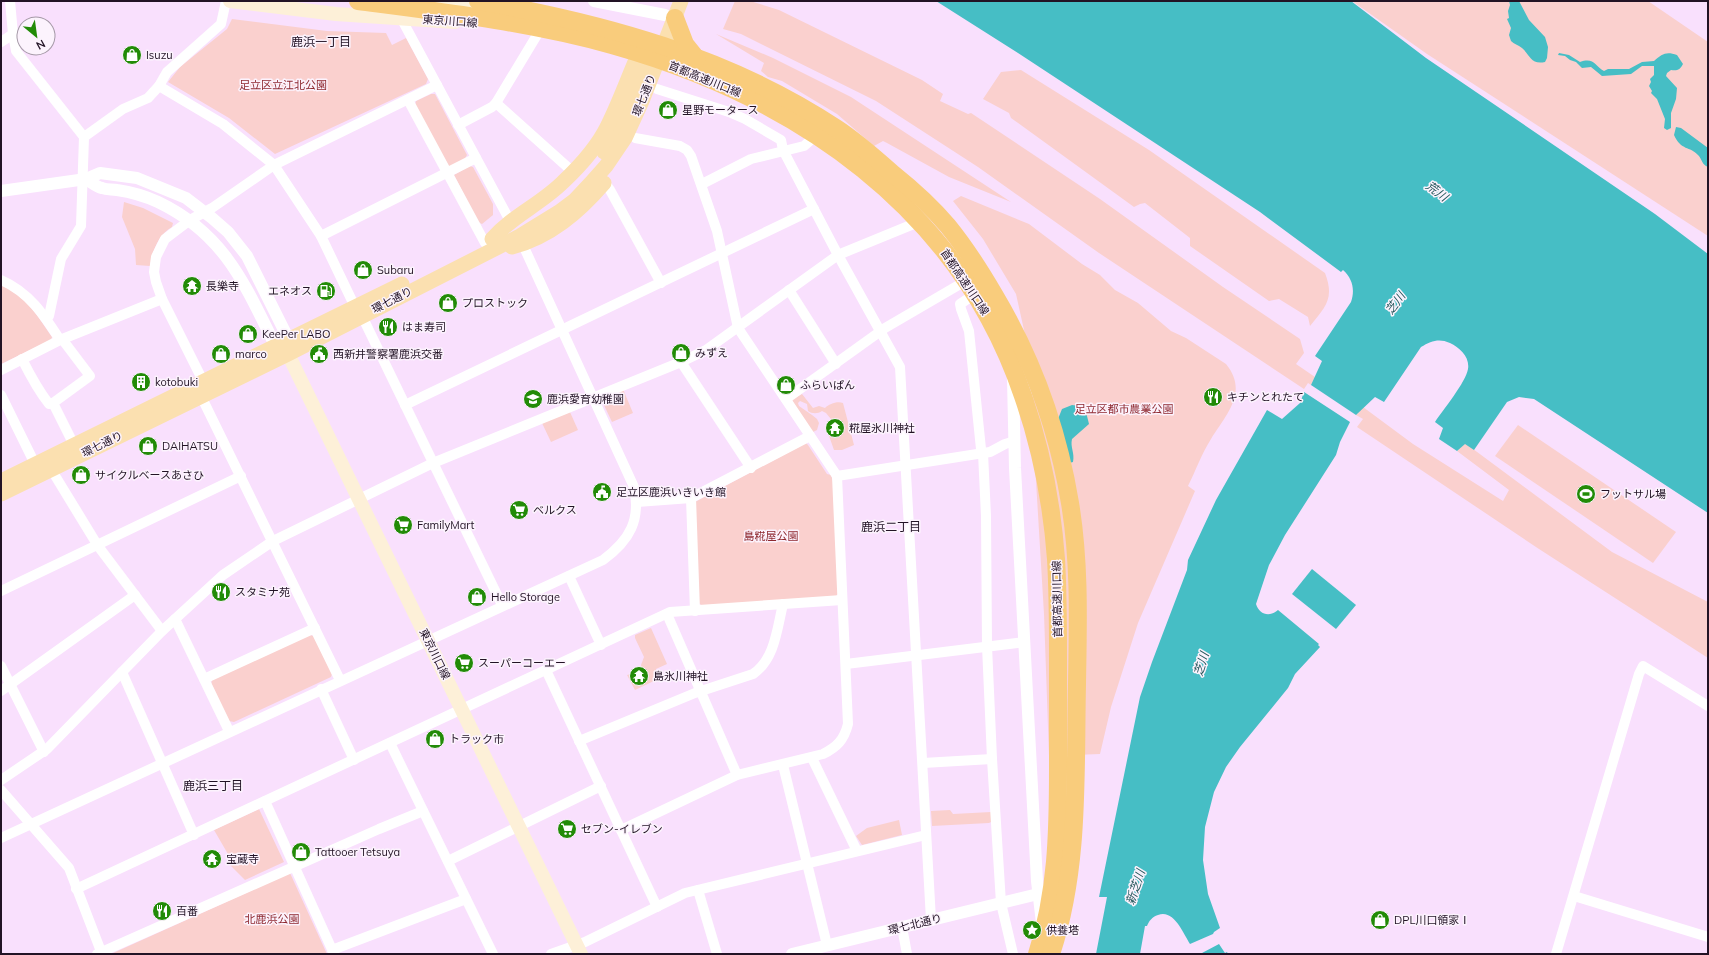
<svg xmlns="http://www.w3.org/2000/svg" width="1709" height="955" font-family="Mulish,'Noto Sans JP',sans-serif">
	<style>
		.green { fill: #fad0ce }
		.water { fill: #46bec5 }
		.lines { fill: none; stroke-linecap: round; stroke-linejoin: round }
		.minor { stroke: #fff; stroke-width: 10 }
		.tertiary { stroke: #fff; stroke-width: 12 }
		.secondary { stroke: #fdf0d8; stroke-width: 14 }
		.primary { stroke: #fbe0b0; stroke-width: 15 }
		.motorway { stroke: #f9cc7c; stroke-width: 18 }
		.labels { text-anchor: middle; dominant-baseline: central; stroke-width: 3; stroke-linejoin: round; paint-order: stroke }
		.street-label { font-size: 11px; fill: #221325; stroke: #fcf3fd }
		.poi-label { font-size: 11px; fill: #221325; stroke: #fcf3fd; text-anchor: start }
		.park-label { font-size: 11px; fill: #8e2930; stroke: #fcf3fd }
		.neighbourhood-label { font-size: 12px; fill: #221325; stroke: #fcf3fd }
		.water-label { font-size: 12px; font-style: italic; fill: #27595d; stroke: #fcf3fd }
	</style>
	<rect width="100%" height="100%" fill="#f9e0fd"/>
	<g class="green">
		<path d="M735 1H750L779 10 922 80 943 94 940 101 968 114 971 113 1100 199 1223 287 1300 339 1304 353 1296 364 1315 377 1311 385 1308 383 1304 389 1099 253 978 167 876 101 741 34 723 29Z"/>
		<path d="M1352 1H1648L1708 42V236L1427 54Z"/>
		<path d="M232 19 327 31 386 33 392 45 406 38 428 79 426 84 275 154 229 118 168 82 180 67 227 29Z"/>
		<path d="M716 34 773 58 851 97 1011 202 949 177 887 143 883 141 874 146 837 114 782 81 768 77 761 71 764 63Z"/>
		<path d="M1021 70 1149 150 1325 273C1335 299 1325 307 1310 326L1308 317 1279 299 1269 301 1190 246V238L1145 203 1140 204 1134 207 1011 118 1009 113 983 99 1001 72Z"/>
		<path d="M431 94H435L467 155 464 160 450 167 448 165 415 105 416 101Z"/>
		<path d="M470 166 473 167 493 204V215L482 224 478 222 454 175Z"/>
		<path d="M961 196 1029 224 1082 264 1100 275 1115 290 1138 303 1171 331 1186 338 1226 364C1249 392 1226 415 1211 439 1202 453 1196 470 1188 486L1195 491 1138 623 1111 707 1100 754 1049 756 1044 614 1034 448 1032 384 1026 339 1016 294 983 239 953 201Z"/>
		<path d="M124 202 143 208 173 223 172 227C158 235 153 250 150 266L136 265 135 249 122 217Z"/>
		<path d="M1 285C28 298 36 314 52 337L51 340 1 364Z"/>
		<path d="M623 389 633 413 612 422 602 401 603 398Z"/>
		<path d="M802 394 813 408 819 406 825 408C829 404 837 401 843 403L854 445 842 450H834L828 433 835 424 826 413 822 411C818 414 812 414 808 411L807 404 800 401 798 403 799 406 812 415 817 419 819 423 817 430 813 432 792 401 793 399Z"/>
		<path d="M1363 407 1413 444 1503 501 1509 490 1457 451 1465 443 1612 552 1708 602V658L1539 549 1357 427 1363 419 1356 415Z"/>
		<path d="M570 412 578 430 551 442 542 423Z"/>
		<path d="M1518 425 1676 532 1653 563 1495 456Z"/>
		<path d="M806 443 808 445 827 474 831 475 833 481 839 593 835 597 703 606 698 603 695 502Z"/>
		<path d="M651 628 667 664 656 669V680L635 690 627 675 631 674 632 676 642 672 641 665 644 657 635 638V635Z"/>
		<path d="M310 635 314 636 332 674 331 677 234 722 229 721 211 685 212 680Z"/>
		<path d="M259 809 284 862 245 880 229 864 232 861 214 830Z"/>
		<path d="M950 810 953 814 991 812V822L989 823 932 826 931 811Z"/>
		<path d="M899 820 902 835 862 845 856 836 867 828Z"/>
		<path d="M290 873 327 954H111Z"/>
	</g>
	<g class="water">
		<path d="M936 1H1351L1426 58 1655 214 1708 254V513L1534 399 1519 397 1507 402 1474 450 1465 444 1457 451 1439 439 1443 428 1435 422C1443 410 1466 382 1468 369 1470 357 1460 348 1450 343 1439 338 1431 341 1421 347L1384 402 1375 397 1356 415 1311 385 1322 361 1315 356 1351 302C1355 290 1353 279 1343 270L1341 272 1260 212 1018 53Z"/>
		<path d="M1509 1H1519L1529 20 1545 37 1548 47 1547 58 1545 62C1531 65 1530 55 1522 48 1518 45 1514 44 1511 41L1509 35 1511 28 1507 19 1509 18 1508 11 1510 5Z"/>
		<path d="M1559 53 1569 55 1580 62C1594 57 1595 66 1604 71L1608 69H1629L1642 62 1654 61C1662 54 1666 51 1677 55L1683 64C1680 70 1677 71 1671 70L1667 73 1666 76 1677 88 1676 99 1671 113V128L1667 130 1664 128 1665 119 1657 99 1651 93 1652 91 1649 86 1651 82 1650 79 1654 75V66H1642L1631 74 1602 76 1591 67 1582 68 1576 62 1570 60 1565 56 1558 55Z"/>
		<path d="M1676 127 1681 128 1708 148V167C1702 165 1702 159 1698 155 1690 146 1681 151 1674 135Z"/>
		<path d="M1304 392 1350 422 1340 442 1336 455 1285 535 1269 565 1256 604C1259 614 1269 618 1278 610L1319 644 1318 645 1320 647 1295 674 1288 688 1240 747 1226 767 1214 792 1205 827 1203 860 1208 894 1220 928 1214 932 1213 934 1190 944C1183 933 1174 909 1158 915 1152 917 1149 921 1147 926H1145L1140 954H1096L1107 897H1099L1140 697 1152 662 1187 570 1188 560 1216 500 1267 410 1282 419 1300 403Z"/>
		<path d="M1072 405 1080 406 1087 416 1089 424 1072 439C1070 447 1075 453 1073 462L1069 463 1058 419 1062 409Z"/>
		<path d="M1312 569 1356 605 1336 629 1292 594Z"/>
		<path d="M1219 944 1225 953 1227 952 1228 954 1202 953Z"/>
	</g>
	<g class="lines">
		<g class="minor">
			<path d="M10 1 13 34 16 51 84 137"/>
			<path d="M401 18 510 221"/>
			<path d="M1 42 13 34"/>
			<path d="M159 86 223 124 274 165 321 236 355 307"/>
			<path d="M657 89 729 112 745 119 781 140 783 150 838 255 900 367 931 920"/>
			<path d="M408 100 485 243"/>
			<path d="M496 103 573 172"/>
			<path d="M458 125 492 107 496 103 537 35"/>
			<path d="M605 183 610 190 661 283"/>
			<path d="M702 184 751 159 804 146 813 138"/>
			<path d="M321 236 476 158"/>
			<path d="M1 280C29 292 44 315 60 340"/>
			<path d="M789 290 836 364"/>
			<path d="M972 296 960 304 961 309 969 331 981 449 983 453 986 516 987 646 992 759 1001 903 1013 954"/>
			<path d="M362 316 502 605"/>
			<path d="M46 318 49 316 61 259 81 226 84 137 123 109 148 98 159 86 167 72 221 24 226 1"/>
			<path d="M62 339 90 376 53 403 74 445"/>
			<path d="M22 359C30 375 38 390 49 404L53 403"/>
			<path d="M681 362 751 468"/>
			<path d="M1 370 60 340 162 299"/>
			<path d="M203 381 162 299 156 282 154 272 156 257 165 239 190 220 212 208 274 165 437 85"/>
			<path d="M1 395 35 464"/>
			<path d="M201 396 340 680"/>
			<path d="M786 399 885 328 969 279"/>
			<path d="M405 405 814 209"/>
			<path d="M51 469 98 546 162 631"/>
			<path d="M837 476 990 452 1005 444 1015 441"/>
			<path d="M637 502 691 498"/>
			<path d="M569 576 601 645"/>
			<path d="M1 591 241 476"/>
			<path d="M695 611 691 498 810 436"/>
			<path d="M667 614 737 775"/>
			<path d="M175 619 229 731"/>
			<path d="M846 664 1025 642"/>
			<path d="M1 666 44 752"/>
			<path d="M546 670 657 907"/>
			<path d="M122 672 194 835"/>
			<path d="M204 679 315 628"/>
			<path d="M321 689 354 760"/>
			<path d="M1 691 135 595"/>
			<path d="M579 741 695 693 753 674C775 659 777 629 783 604"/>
			<path d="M390 743 493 954"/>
			<path d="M812 758 857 851"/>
			<path d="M923 763 992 759"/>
			<path d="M783 765 827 945"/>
			<path d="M1 780 47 749 162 631 223 575 273 541 433 463 681 362 706 350 838 255 916 223 922 219"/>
			<path d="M1 790 69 868 102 954"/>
			<path d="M265 801 334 954"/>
			<path d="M621 830 737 775 823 754C837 747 844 740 848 724L837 476 738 328 717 231 691 156 687 150 680 146 635 138"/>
			<path d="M1 838 603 560C630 540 641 520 634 487L523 245"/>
			<path d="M448 861 601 786"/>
			<path d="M76 889 670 612 842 600"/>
			<path d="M698 890 717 954"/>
			<path d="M1574 896 1708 937"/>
			<path d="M902 927 907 954"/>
			<path d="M332 950 466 899"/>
			<path d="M97 954 379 829 423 811"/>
			<path d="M551 954 585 942 685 893 926 835"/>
			<path d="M1556 954 1639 674 1643 666 1708 706"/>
		</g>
		<g class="tertiary">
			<path d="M594 1 665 15"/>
			<path d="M86 179C91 182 97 187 102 188 107 190 112 189 117 190 131 192 145 196 158 202 225 234 245 285 276 347"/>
			<path d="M1 191 86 179 100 173 137 178 186 198 212 218 228 232 247 256 289 340"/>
			<path d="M1013 379 1015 468 1037 881 1042 923"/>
			<path d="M792 954 1038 894"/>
		</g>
		<g class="secondary">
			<path d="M230 1 336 14 455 22"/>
			<path d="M430 1 479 9"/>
			<path d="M289 343 288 354 581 954"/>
		</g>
		<g class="primary">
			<path d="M604 152 624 117 645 66"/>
			<path d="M492 239C512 216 541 204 563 182 580 166 598 146 608 125 621 99 630 72 642 46"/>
			<path d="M512 247C550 237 579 212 604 183"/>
			<path d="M1 481 402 284"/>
			<path d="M1 494 288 354 520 236 559 212 575 200 590 184 606 166 625 138 642 101 681 1"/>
		</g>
		<g class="motorway">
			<path d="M358 1C443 12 529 22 612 45 797 97 959 207 1023 396 1041 448 1052 505 1056 559 1058 592 1058 624 1058 657 1058 694 1058 731 1058 768 1058 831 1057 893 1037 954"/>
			<path d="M478 1C603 23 729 57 836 128 856 141 874 157 892 173 912 189 931 206 948 226 966 248 981 272 995 296 1033 360 1058 430 1070 503 1080 563 1078 623 1077 684 1075 773 1080 868 1051 954"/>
			<path d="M675 18 685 44 697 59"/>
		</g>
	</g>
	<defs>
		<g id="shop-disc" transform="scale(1)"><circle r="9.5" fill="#228b07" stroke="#fcf3fd"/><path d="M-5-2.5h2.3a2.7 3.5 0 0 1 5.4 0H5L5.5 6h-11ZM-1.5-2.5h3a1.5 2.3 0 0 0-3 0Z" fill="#fff"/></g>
		<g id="temple-disc" transform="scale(1)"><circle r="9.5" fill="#228b07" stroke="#fcf3fd"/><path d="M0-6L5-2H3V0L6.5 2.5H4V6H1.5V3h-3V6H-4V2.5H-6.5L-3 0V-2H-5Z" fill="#fff"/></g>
		<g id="fuel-disc" transform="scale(1)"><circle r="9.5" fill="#228b07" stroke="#fcf3fd"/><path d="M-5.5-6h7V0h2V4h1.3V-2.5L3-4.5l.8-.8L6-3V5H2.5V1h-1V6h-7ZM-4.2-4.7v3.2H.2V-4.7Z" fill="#fff"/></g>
		<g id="restaurant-disc" transform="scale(1)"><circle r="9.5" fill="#228b07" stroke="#fcf3fd"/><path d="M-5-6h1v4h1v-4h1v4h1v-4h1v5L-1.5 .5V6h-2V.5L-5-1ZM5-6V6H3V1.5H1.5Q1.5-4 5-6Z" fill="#fff"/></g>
		<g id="civic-disc" transform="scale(1)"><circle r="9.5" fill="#228b07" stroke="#fcf3fd"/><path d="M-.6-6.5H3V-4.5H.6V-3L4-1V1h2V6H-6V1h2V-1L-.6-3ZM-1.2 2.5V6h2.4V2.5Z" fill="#fff"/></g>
		<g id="building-disc" transform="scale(1)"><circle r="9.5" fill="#228b07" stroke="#fcf3fd"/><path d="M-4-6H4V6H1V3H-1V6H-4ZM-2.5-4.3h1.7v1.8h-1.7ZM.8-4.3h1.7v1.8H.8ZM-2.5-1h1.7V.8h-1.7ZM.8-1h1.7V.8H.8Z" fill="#fff"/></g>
		<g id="school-disc" transform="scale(1)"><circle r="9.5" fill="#228b07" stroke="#fcf3fd"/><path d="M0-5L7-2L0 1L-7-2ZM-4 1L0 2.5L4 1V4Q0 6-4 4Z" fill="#fff"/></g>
		<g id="stadium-disc" transform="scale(1)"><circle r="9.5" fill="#228b07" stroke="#fcf3fd"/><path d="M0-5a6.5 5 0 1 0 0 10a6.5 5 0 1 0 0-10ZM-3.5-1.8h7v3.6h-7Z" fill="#fff"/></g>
		<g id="supermarket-disc" transform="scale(1)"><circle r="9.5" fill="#228b07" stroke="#fcf3fd"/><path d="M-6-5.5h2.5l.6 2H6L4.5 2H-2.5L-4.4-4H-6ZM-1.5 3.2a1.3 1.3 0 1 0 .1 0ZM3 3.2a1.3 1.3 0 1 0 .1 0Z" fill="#fff"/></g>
		<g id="sight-disc" transform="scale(1)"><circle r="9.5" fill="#228b07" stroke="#fcf3fd"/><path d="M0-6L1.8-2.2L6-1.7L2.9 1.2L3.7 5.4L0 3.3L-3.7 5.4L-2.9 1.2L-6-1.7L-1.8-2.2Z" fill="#fff"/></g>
	</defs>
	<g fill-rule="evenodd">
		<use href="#shop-disc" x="132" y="55"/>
		<use href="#shop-disc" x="668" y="110"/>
		<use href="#shop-disc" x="363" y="270"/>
		<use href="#temple-disc" x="192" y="286"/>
		<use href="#fuel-disc" x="326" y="291"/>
		<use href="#shop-disc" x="448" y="303"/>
		<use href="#restaurant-disc" x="388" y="327"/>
		<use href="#shop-disc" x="248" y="334"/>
		<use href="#shop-disc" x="681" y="353"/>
		<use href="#shop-disc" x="221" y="354"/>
		<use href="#civic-disc" x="319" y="354"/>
		<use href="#building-disc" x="141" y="382"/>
		<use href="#shop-disc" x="786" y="385"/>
		<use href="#restaurant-disc" x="1213" y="397"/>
		<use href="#school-disc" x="533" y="399"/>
		<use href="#temple-disc" x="835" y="428"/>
		<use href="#shop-disc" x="148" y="446"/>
		<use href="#shop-disc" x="81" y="475"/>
		<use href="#civic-disc" x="602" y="492"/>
		<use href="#stadium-disc" x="1586" y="494"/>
		<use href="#supermarket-disc" x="519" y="510"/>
		<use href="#supermarket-disc" x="403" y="525"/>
		<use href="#restaurant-disc" x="221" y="592"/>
		<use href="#shop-disc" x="477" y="597"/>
		<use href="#supermarket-disc" x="464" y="663"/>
		<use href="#temple-disc" x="639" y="676"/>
		<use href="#shop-disc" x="435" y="739"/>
		<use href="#supermarket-disc" x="567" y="829"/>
		<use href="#shop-disc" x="301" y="852"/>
		<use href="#temple-disc" x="212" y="859"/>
		<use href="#restaurant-disc" x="162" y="911"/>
		<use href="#shop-disc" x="1380" y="920"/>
		<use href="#sight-disc" x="1032" y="930"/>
	</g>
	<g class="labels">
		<g class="street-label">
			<text transform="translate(450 21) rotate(4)">東京川口線</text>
			<text transform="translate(705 79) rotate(22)">首都高速川口線</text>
			<text transform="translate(644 95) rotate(-68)">環七通り</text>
			<text transform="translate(965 282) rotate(56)">首都高速川口線</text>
			<text transform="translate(392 300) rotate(-27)">環七通り</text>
			<text transform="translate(102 444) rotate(-26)">環七通り</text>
			<text transform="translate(1057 599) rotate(-91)">首都高速川口線</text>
			<text transform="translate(435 654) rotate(64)">東京川口線</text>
			<text transform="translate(915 924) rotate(-14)">環七北通り</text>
		</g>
		<g class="poi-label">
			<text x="146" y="55">Isuzu</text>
			<text x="682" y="110">星野モータース</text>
			<text x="377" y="270">Subaru</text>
			<text x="206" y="286">長樂寺</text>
			<text x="312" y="291" text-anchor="end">エネオス</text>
			<text x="462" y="303">プロストック</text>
			<text x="402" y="327">はま寿司</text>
			<text x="262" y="334">KeePer LABO</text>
			<text x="695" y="353">みずえ</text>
			<text x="235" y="354">marco</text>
			<text x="333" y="354">西新井警察署鹿浜交番</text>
			<text x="155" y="382">kotobuki</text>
			<text x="800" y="385">ふらいぱん</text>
			<text x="1227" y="397">キチンとれたて</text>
			<text x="547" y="399">鹿浜愛育幼稚園</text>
			<text x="849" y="428">糀屋氷川神社</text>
			<text x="162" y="446">DAIHATSU</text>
			<text x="95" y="475">サイクルベースあさひ</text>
			<text x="616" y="492">足立区鹿浜いきいき館</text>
			<text x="1600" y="494">フットサル場</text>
			<text x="533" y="510">ベルクス</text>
			<text x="417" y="525">FamilyMart</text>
			<text x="235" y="592">スタミナ苑</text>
			<text x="491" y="597">Hello Storage</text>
			<text x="478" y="663">スーパーコーエー</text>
			<text x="653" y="676">島氷川神社</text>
			<text x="449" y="739">トラック市</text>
			<text x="581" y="829">セブン-イレブン</text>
			<text x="315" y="852">Tattooer Tetsuya</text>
			<text x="226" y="859">宝蔵寺</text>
			<text x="176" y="911">百番</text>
			<text x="1394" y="920">DPL川口領家Ⅰ</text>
			<text x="1046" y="930">供養塔</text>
		</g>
		<g class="park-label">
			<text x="283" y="85">足立区立江北公園</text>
			<text x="1124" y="409">足立区都市農業公園</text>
			<text x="771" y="536">島糀屋公園</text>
			<text x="272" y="919">北鹿浜公園</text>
		</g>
		<g class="neighbourhood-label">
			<text x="321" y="41">鹿浜一丁目</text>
			<text x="891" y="526">鹿浜二丁目</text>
			<text x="213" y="785">鹿浜三丁目</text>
		</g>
		<g class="water-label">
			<text transform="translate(1437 191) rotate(36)">荒川</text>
			<text transform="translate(1395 303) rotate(-54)">芝川</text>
			<text transform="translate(1201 664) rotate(-73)">芝川</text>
			<text transform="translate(1135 887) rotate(-72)">新芝川</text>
		</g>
	</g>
	<rect width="1709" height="955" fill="none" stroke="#221325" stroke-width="4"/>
	<g transform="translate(36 36) rotate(151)"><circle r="19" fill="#fcf3fd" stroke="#a599a7"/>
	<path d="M0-3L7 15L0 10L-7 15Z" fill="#228b07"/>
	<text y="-6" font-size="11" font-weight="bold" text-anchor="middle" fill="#221325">N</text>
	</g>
</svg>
